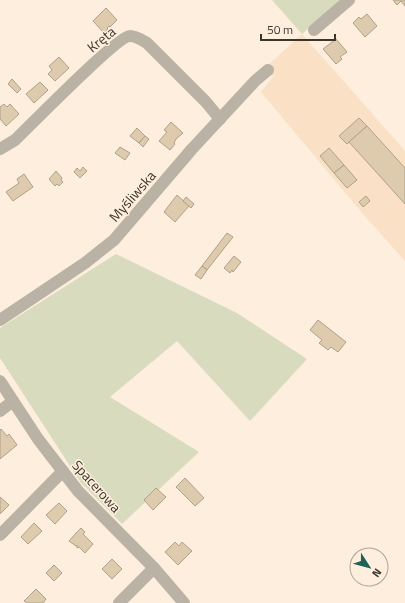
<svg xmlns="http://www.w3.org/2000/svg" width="405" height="603" font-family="'Titillium Web',sans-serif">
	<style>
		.built { fill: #fae1c6 }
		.green { fill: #d8dbbe }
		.building { fill: #decbad; stroke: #aea08a }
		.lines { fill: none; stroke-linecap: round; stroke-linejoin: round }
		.minor { stroke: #b9b2a5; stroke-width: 12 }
		.labels { text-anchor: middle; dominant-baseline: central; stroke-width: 3; stroke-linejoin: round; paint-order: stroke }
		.street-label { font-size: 14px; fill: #3c352c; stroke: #feeedd }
	</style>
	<rect width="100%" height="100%" fill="#feeedd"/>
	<path class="built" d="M302 34 405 151V261L363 214 261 92 273 77 265 68Z"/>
	<g class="green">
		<path d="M272 0H341L302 34Z"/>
		<path d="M116 254 237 313 307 359 250 421 177 341 110 397 199 452 122 524 81 483 0 358V328Z"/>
	</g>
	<g class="building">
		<path d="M393 0H405V6L401 1 397 5Z"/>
		<path d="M106 8 117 20 110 27 109 26 107 28 108 29 104 33 93 21Z"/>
		<path d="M367 14 377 26 365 37 353 23 359 17 361 19Z"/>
		<path d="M336 39 347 52 340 57 342 59 336 64 323 49Z"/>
		<path d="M59 57 69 68 55 81 48 74 52 70 49 66Z"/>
		<path d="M12 79 21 89 17 93 8 84Z"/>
		<path d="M40 82 48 90 34 103 26 94Z"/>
		<path d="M4 104 7 107 10 104 19 114 6 126 0 119V107Z"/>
		<path d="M359 118 367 126 347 144 339 136Z"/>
		<path d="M171 122 183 133 176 139 174 143 175 144 170 150 159 141 167 132 164 130Z"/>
		<path d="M367 126 405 168V204L349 142Z"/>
		<path d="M137 128 145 136 139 143 130 136Z"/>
		<path d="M145 136 149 139 143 147 139 143Z"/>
		<path d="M120 147 130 153 125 160 115 153Z"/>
		<path d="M329 148 344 165 334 173 320 156Z"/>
		<path d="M344 165 357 180 347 188 334 173Z"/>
		<path d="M83 167 87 171 80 178 74 172 77 168 80 171Z"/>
		<path d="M56 171 62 178 61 180 63 182 59 186 57 184 55 186 49 179Z"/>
		<path d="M24 174 33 187 13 201 6 192 19 183 17 179Z"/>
		<path d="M177 195 189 206 175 222 164 212Z"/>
		<path d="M366 196 370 201 363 207 359 202Z"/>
		<path d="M186 197 194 204 191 208 183 201Z"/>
		<path d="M227 233 233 237 207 270 202 266Z"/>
		<path d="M234 256 241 262 233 272 232 270 230 273 224 268Z"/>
		<path d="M202 266 207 270 201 279 195 275Z"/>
		<path d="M318 320 346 342 338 352 331 347 328 350 319 343 322 340 310 330Z"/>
		<path d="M1 429 7 436 9 434 17 445 0 459V430Z"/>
		<path d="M185 478 204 498 195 506 176 487Z"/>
		<path d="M156 488 166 497 153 510 144 500Z"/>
		<path d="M0 497 9 505 0 514Z"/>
		<path d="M59 503 67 511 55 524 46 515Z"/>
		<path d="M34 523 42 531 28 544 21 537Z"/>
		<path d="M81 528 85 532 83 534 93 544 85 553 79 547 77 548V545L76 546 69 541 77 532Z"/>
		<path d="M175 542 179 546 182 542 192 551 178 565 165 552Z"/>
		<path d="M112 559 122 569 112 579 102 569Z"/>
		<path d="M54 565 62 573 54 581 46 573Z"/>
		<path d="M36 589 46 599 43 603H27L24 601Z"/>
	</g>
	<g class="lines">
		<g class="minor">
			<path d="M314 30 349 0"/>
			<path d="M0 149 15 140C30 126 117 36 130 36 136 36 142 40 147 43L206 102 220 119"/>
			<path d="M0 320 85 263 114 240 192 149 255 81 268 70"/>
			<path d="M0 381 38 439 78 491 154 568 184 603"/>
			<path d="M0 411 13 401"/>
			<path d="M0 535 63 471"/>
			<path d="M119 603 154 568"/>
		</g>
	</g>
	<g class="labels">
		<g class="street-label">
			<text transform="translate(101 39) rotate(-39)">Kręta</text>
			<text transform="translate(132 196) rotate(-49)">Myśliwska</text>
			<text transform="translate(97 486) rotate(48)">Spacerowa</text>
		</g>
	</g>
	<g transform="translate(369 567) rotate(126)"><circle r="19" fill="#feeedd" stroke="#b0a496"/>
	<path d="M0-3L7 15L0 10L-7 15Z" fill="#1d6458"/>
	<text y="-6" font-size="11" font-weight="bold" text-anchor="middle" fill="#3c352c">N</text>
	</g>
	<path d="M261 34v6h74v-6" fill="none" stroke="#3c352c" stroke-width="2"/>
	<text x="267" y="34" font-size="12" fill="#3c352c" stroke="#feeedd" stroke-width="3" paint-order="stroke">50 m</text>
</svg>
